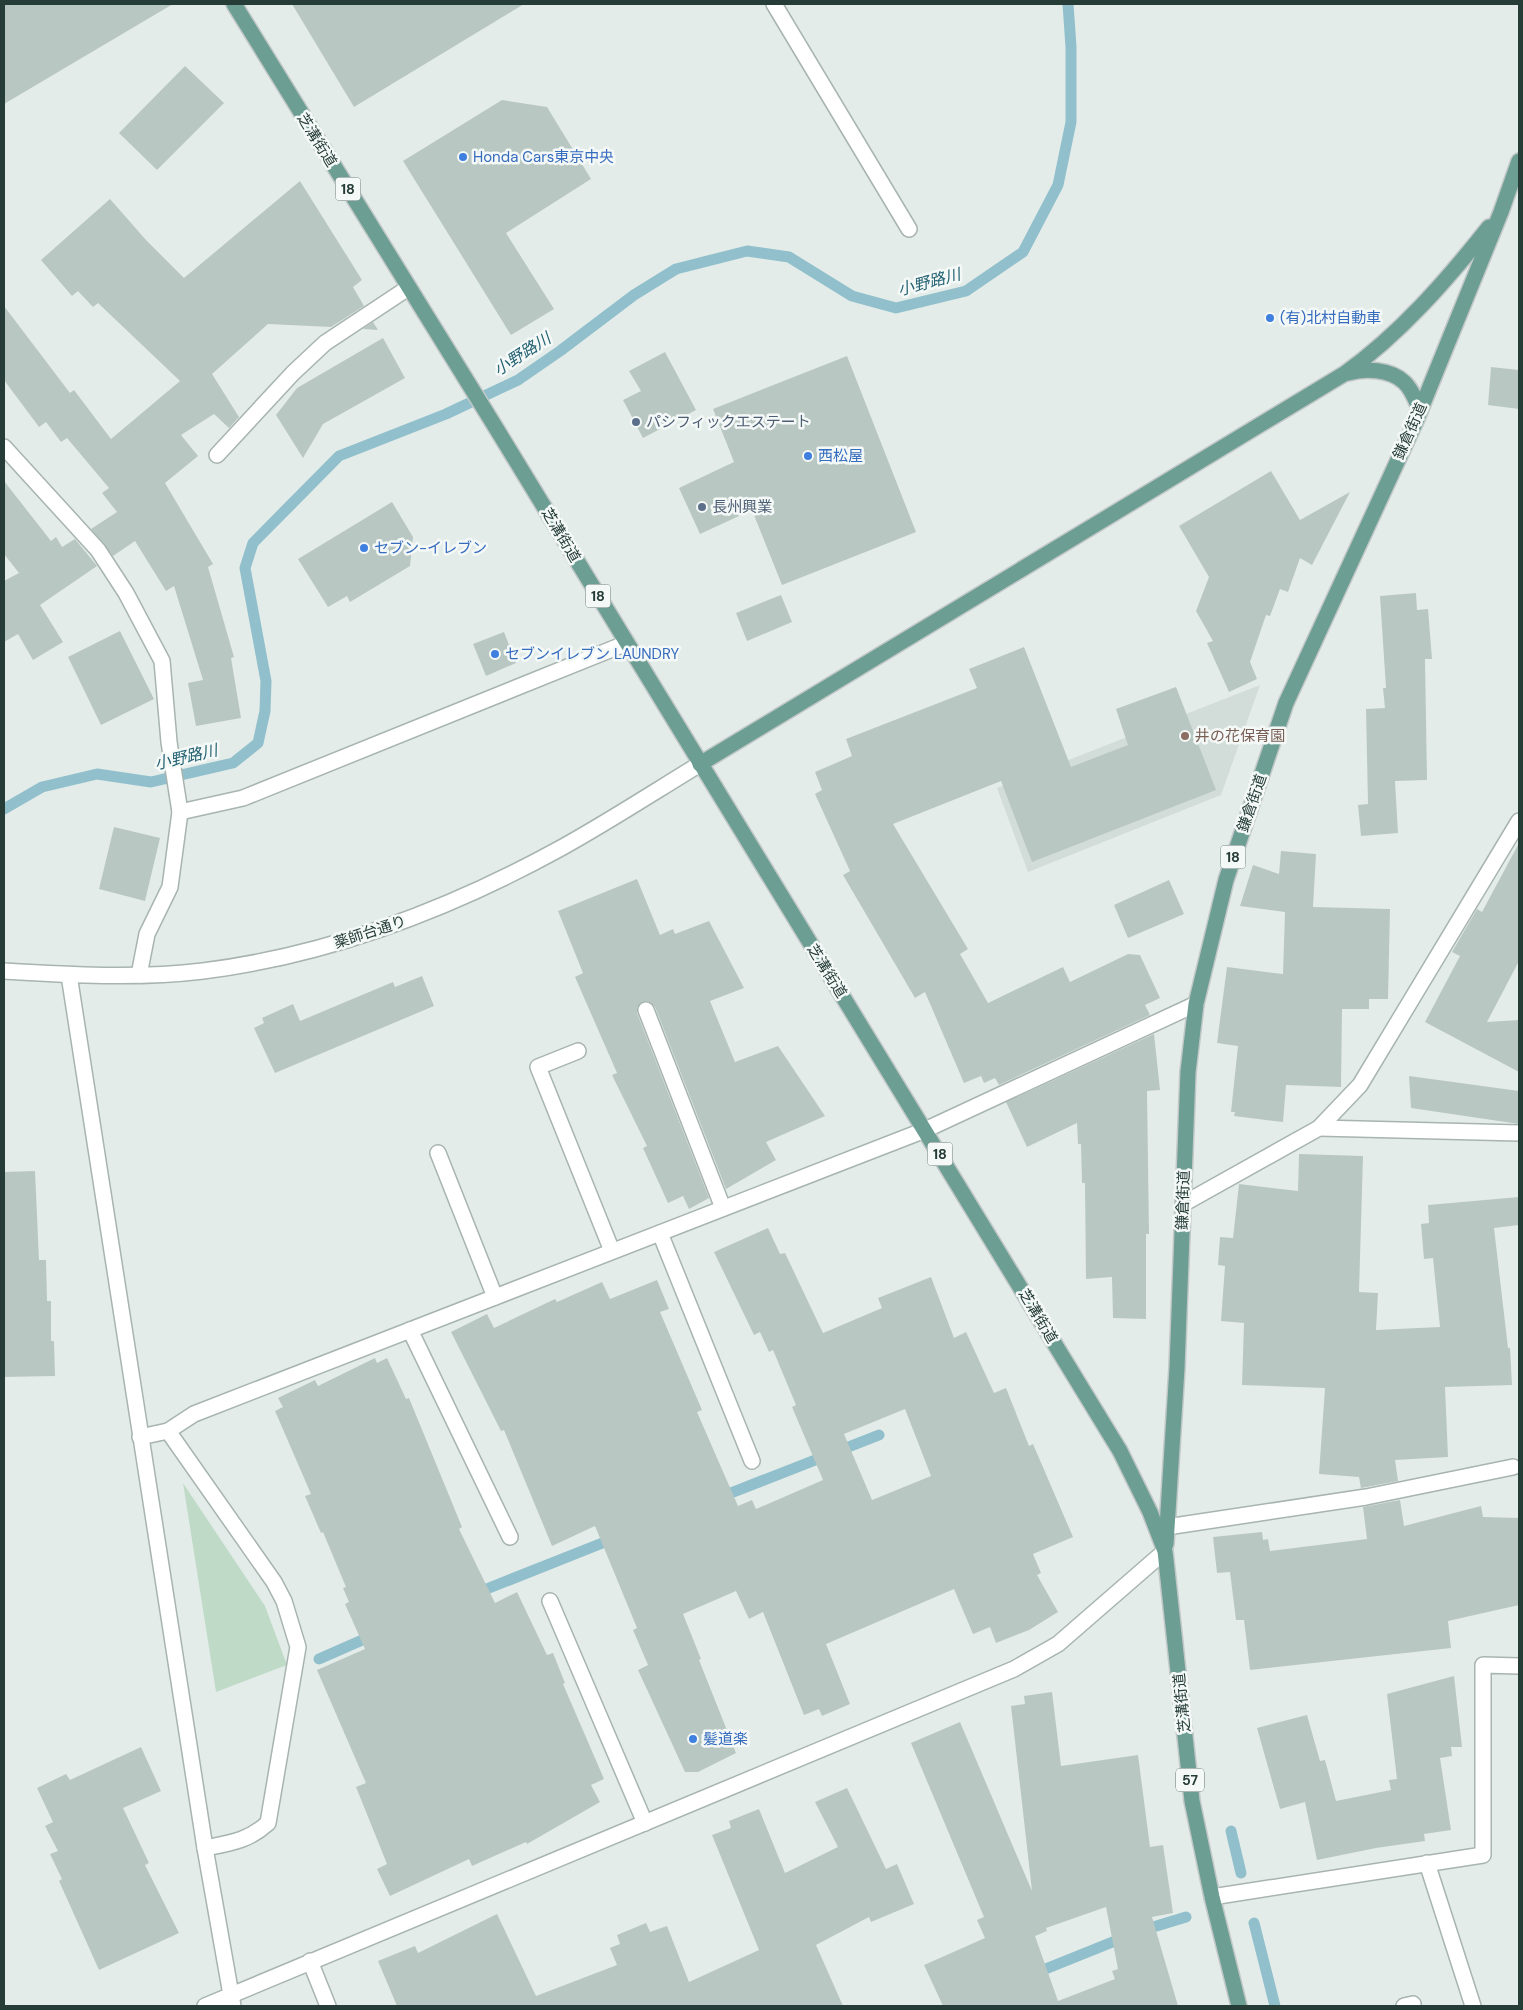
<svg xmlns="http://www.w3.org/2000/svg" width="1523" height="2010" font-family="'DM Sans','Noto Sans JP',sans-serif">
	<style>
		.built { fill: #d2dcd8 }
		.green { fill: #bfdbc8 }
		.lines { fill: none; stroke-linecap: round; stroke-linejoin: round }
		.stream { stroke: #91c0cc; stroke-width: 11 }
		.building { fill: #b9c7c2; fill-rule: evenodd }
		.minor-casing { stroke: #a7b4b0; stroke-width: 18 }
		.major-casing { stroke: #c2c8c7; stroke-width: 18 }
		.minor { stroke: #fff; stroke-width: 15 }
		.major { stroke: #6c9e94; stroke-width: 15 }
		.shop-dot { fill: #3f7fe0; stroke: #f4f9f7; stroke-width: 2 }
		.service-dot { fill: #5c6f8a; stroke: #f4f9f7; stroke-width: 2 }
		.education-dot { fill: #8d6e63; stroke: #f4f9f7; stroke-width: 2 }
		.labels { text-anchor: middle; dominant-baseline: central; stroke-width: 5; stroke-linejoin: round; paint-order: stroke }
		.shield { fill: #f4f9f7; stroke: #637571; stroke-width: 1 }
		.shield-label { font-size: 14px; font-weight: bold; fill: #253c37 }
		.street-label { font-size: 15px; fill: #253c37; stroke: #f4f9f7 }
		.shop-label { font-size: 15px; fill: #366cbe; stroke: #f4f9f7; text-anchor: start }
		.service-label { font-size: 15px; fill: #4e5e75; stroke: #f4f9f7; text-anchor: start }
		.education-label { font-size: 15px; fill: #785e54; stroke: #f4f9f7; text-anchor: start }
		.water-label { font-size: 16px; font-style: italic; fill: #246273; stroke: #f4f9f7 }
	</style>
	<rect width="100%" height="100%" fill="#e4ece9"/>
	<path class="built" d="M1260 685 1221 795 1028 872 997 788Z"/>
	<path class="green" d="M183 1483 265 1606 287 1665 216 1692Z"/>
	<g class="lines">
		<g class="stream">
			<path d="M4 809 42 787 97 774 151 782 233 763 258 743 265 711 266 681 245 568 253 543 339 456 446 414 518 380 560 351 634 295 676 269 747 251 789 257 852 296 896 308 966 291 1023 252 1058 185 1071 122V47L1068 4"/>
			<path d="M718 1498 879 1435"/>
			<path d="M474 1594 615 1538"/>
			<path d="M319 1659 376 1634"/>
			<path d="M1231 1831 1241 1873"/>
			<path d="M1254 1923 1275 2006"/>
			<path d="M1140 1931 1186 1917"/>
			<path d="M1033 1974 1125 1937"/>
		</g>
	</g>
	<g class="building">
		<path d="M4 4H173L4 104Z"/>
		<path d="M292 4H524L354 107Z"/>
		<path d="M185 66 224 103 157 170 119 133Z"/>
		<path d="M502 100 547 107 591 179 506 233 554 309 511 335 403 161Z"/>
		<path d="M300 181 362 280 353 287 364 306 331 327 268 324 212 374 239 417 229 428 214 414 181 435 198 456 165 483 213 564 208 567 234 657 231 658 241 718 196 726 188 683 203 680 174 586 166 591 135 541 113 556 91 529 117 512 102 493 109 488 67 438 61 442 46 422 39 427 4 380V306L70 393 74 390 111 439 180 381 98 303 93 307 78 291 72 296 41 260 110 199 146 240 184 278Z"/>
		<path d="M373 322 378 330 363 329Z"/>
		<path d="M383 338 405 378 323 424 303 458 276 415 297 388Z"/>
		<path d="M665 352 696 410 643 438 623 400 641 391 629 371Z"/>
		<path d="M847 356 916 532 782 585 752 510 700 534 679 488 734 462 713 409Z"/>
		<path d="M1491 367 1519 370V409L1488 405Z"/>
		<path d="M1271 471 1300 520 1350 492 1312 565 1300 558 1288 592 1280 589 1270 616 1266 615 1250 662 1257 679 1229 692 1207 643 1213 641 1196 611 1209 577 1179 526Z"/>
		<path d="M4 481 51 541 56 537 62 547 75 539 97 566 40 605 63 642 33 660 18 634 4 642V581L19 573 4 554Z"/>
		<path d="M392 502 413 537 410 566 350 602 347 596 328 607 298 559Z"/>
		<path d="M1416 593 1417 610 1428 609 1432 659H1425L1427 780 1395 781 1398 833 1361 836 1358 805 1368 804 1366 709 1385 708 1383 688H1386L1380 596Z"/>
		<path d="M781 595 792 622 747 641 736 613Z"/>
		<path d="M120 631 154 699 101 725 68 657Z"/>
		<path d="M504 632 516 663 486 676 473 644Z"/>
		<path d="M1024 647 1071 767 1128 745 1116 709 1176 687 1216 790 1032 862 1001 781 893 824 968 949 960 954 988 1003 1063 967 1070 982 1128 954 1140 955 1160 998 1145 1005 1150 1015 999 1085 995 1078 984 1083 981 1076 964 1083 925 992 915 998 843 875 850 871 815 794 822 790 815 772 852 756 846 739 977 688 969 669Z"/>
		<path d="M114 827 160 838 145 901 99 889Z"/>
		<path d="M1519 843V961L1487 1022 1519 1020V1072L1425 1022 1460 956 1452 952 1477 909 1482 912Z"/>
		<path d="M1281 851 1316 854 1313 907 1390 909 1388 999H1369V1009H1342L1341 1087 1286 1085 1283 1122 1234 1116 1235 1112H1231L1238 1046 1217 1043 1227 967 1283 974 1285 912 1240 906 1253 865 1279 874Z"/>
		<path d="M637 879 660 935 673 929 675 934 709 921 744 988 710 1001 735 1062 778 1046 825 1116 766 1142 776 1160 726 1189 655 1007 648 1001 642 1002 637 1008V1013L709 1198 689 1209 683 1196 668 1203 643 1148 647 1146 612 1075 617 1073 575 977 583 973 558 911Z"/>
		<path d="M1169 880 1184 914 1128 938 1114 905Z"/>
		<path d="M422 976 434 1006 275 1073 254 1028 264 1023 262 1018 293 1004 300 1021 393 982 395 987Z"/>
		<path d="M1154 1034 1160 1090 1147 1091 1149 1234H1146V1319L1113 1318 1112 1277 1086 1279 1085 1183H1082L1081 1144H1078L1077 1123 1027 1147 1006 1102Z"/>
		<path d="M1409 1076 1519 1091V1124L1411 1108Z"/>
		<path d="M1299 1154 1363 1156 1359 1292 1378 1293 1376 1330 1440 1327 1433 1258 1424 1259 1421 1224 1429 1223 1428 1205 1519 1197V1225L1494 1228 1508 1348H1510L1512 1385 1445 1387 1448 1457 1395 1460 1398 1481 1361 1488 1359 1477 1319 1474 1325 1388 1242 1385 1244 1323 1221 1321 1225 1266 1218 1265 1220 1237 1233 1238 1239 1184 1298 1191Z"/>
		<path d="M35 1171 39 1260H46L47 1301H51V1341H54L55 1376 4 1377V1172Z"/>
		<path d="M768 1228 780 1254 785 1253 823 1333 882 1308 878 1298 931 1277 954 1338 966 1332 994 1393 1006 1388 1029 1446 1033 1444 1073 1537 1033 1554 1041 1573 1037 1575 1058 1612 1029 1630 996 1643 990 1627 973 1634 954 1589 826 1644 850 1704 822 1716 819 1709 804 1715 763 1612 749 1619 736 1591 683 1614 701 1659 699 1660 736 1753 698 1772H685L638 1670 648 1665 633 1630 637 1628 595 1526 552 1546 504 1430 501 1431 451 1332 487 1314 494 1328 555 1299 557 1302 602 1282 610 1299 657 1280 669 1309 660 1312 702 1410 697 1412 738 1506 752 1500 756 1509 823 1480 792 1407 796 1405 773 1350 769 1352 760 1332 754 1335 714 1252ZM905 1409 931 1476 872 1500 844 1434Z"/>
		<path d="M375 1358 377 1363 387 1358 406 1399 409 1398 462 1527 459 1529 495 1603 517 1592 547 1655 553 1653 565 1683 563 1684 604 1779 591 1785 600 1802 527 1844 526 1842 472 1866 469 1859 390 1896 377 1869 387 1864 356 1787 366 1783 317 1670 365 1649 345 1604 349 1602 343 1588 346 1587 323 1532 321 1533 305 1496 311 1494 275 1411 283 1407 278 1398 315 1380 318 1386Z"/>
		<path d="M1400 1500 1404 1526 1481 1506 1483 1517 1519 1518V1605L1448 1621 1451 1648 1250 1670 1244 1620H1236L1230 1572 1217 1573 1213 1537 1262 1532 1263 1540 1268 1539 1270 1551 1367 1539 1363 1507Z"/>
		<path d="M1454 1676 1462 1747H1451L1452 1756 1440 1758 1451 1830 1424 1834 1425 1841 1376 1848 1317 1860 1305 1802 1280 1809 1257 1728 1307 1715 1320 1761 1325 1760 1336 1801 1391 1790 1389 1780 1397 1779 1387 1694Z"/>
		<path d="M1052 1692 1061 1766 1138 1755 1150 1847 1163 1845 1173 1913 1152 1917 1178 2006H943L924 1965 985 1938 977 1920 984 1917 911 1743 960 1722 1032 1891 1011 1706 1025 1704 1024 1696ZM1106 1907 1118 1969 1112 1971 1115 1979 1058 2001 1035 1936 1047 1931 1046 1928Z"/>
		<path d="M141 1747 161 1791 123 1808 149 1863 145 1865 179 1933 99 1970 59 1881 62 1879 50 1854 58 1851 45 1826 53 1822 37 1788 66 1774 70 1780Z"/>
		<path d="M847 1788 886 1869 897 1864 914 1904 871 1922 869 1917 816 1945 843 2006H397L378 1961 415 1946 418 1953 497 1914 536 1996 617 1965 610 1948 620 1944 617 1935 646 1923 650 1932 667 1926 689 1982 759 1950 712 1835 731 1828 729 1821 759 1809 785 1873 838 1847 815 1802Z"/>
	</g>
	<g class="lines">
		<g class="minor-casing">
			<g id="minor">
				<path d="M774 4 909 229"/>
				<path d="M4 447 98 550 126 593 162 661 169 742 180 812 170 887 147 934 139 975"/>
				<path d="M217 455 293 373 325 343 408 288"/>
				<path d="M180 812 243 798 627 643"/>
				<path d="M4 971C70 975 137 979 203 971 330 955 450 909 561 848 608 822 654 792 700 764"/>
				<path d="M69 975 205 1848 233 2006"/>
				<path d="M646 1010 723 1208"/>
				<path d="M578 1051 538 1067 612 1251"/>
				<path d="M1319 1128 1519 1133"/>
				<path d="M438 1153 495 1297"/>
				<path d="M1183 1204 1319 1128 1360 1085 1519 821"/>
				<path d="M660 1233 752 1461"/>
				<path d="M410 1330 510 1537"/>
				<path d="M168 1431 274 1582 284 1601 298 1647 268 1823C248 1841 231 1843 205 1848"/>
				<path d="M140 1437 168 1431 194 1414 925 1130 1196 1004"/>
				<path d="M1167 1527 1366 1497 1513 1467"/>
				<path d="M550 1601 645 1823"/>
				<path d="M1427 1863 1473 2006"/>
				<path d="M1212 1897 1483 1855V1665L1519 1666"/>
				<path d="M310 1961 328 2006"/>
				<path d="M205 2006 1014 1669 1058 1644 1165 1551"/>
				<path d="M1404 2006 1413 2004"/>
			</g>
		</g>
		<g class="major-casing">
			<g id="major">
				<path d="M234 4 496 428 1120 1451 1150 1512 1165 1551 1192 1801 1212 1897 1239 2006"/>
				<path d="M1348 373C1365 368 1390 369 1404 382 1412 389 1416 401 1420 410"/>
				<path d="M700 764 1344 374C1400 334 1447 280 1489 227"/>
				<path d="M1166 1544 1177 1368 1188 1072 1196 1004 1226 880 1286 703 1416 421 1501 212 1519 161"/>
			</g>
		</g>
		<use href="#minor" class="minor"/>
		<use href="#major" class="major"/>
	</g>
	<g class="shop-dot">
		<circle cx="463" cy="157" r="5"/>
		<circle cx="1270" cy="318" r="5"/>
		<circle cx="808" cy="456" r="5"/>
		<circle cx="364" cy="548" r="5"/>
		<circle cx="495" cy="654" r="5"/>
		<circle cx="693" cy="1739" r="5"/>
	</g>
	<g class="service-dot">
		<circle cx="636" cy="422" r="5"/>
		<circle cx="702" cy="507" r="5"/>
	</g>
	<circle class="education-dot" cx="1185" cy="736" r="5"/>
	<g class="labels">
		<g class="shield">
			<rect x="335.5" y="177.5" width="25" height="23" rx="4"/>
			<rect x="585.5" y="584.5" width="25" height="23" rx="4"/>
			<rect x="1220.5" y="845.5" width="25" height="23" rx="4"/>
			<rect x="927.5" y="1142.5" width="25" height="23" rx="4"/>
			<rect x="1176" y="1768.5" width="28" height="23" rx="4"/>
		</g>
		<g class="shield-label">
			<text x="348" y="189">18</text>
			<text x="598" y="596">18</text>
			<text x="1233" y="857">18</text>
			<text x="940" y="1154">18</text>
			<text x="1190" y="1780">57</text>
		</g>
		<g class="street-label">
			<text transform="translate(317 140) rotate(58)">芝溝街道</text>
			<text transform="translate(1410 431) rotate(-66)">鎌倉街道</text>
			<text transform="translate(561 535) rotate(59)">芝溝街道</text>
			<text transform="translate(1252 803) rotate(-71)">鎌倉街道</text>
			<text transform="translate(370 932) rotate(-18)">薬師台通り</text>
			<text transform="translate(827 971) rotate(58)">芝溝街道</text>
			<text transform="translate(1183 1200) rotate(-88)">鎌倉街道</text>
			<text transform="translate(1038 1316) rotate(59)">芝溝街道</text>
			<text transform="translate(1182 1703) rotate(-96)">芝溝街道</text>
		</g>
		<g class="shop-label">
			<text x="473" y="157">Honda Cars東京中央</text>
			<text x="1280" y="318">(有)北村自動車</text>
			<text x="818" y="456">西松屋</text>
			<text x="374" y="548">セブン-イレブン</text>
			<text x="505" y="654">セブンイレブン LAUNDRY</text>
			<text x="703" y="1739">髪道楽</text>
		</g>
		<g class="service-label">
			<text x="646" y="422">パシフィックエステート</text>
			<text x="712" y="507">長州興業</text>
		</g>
		<g class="education-label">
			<text x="1195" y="736">井の花保育園</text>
		</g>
		<g class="water-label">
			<text transform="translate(929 282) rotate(-15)">小野路川</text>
			<text transform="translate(522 354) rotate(-33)">小野路川</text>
			<text transform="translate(186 757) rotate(-13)">小野路川</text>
		</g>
	</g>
	<rect width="1523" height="2010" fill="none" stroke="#253c37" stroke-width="10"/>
</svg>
